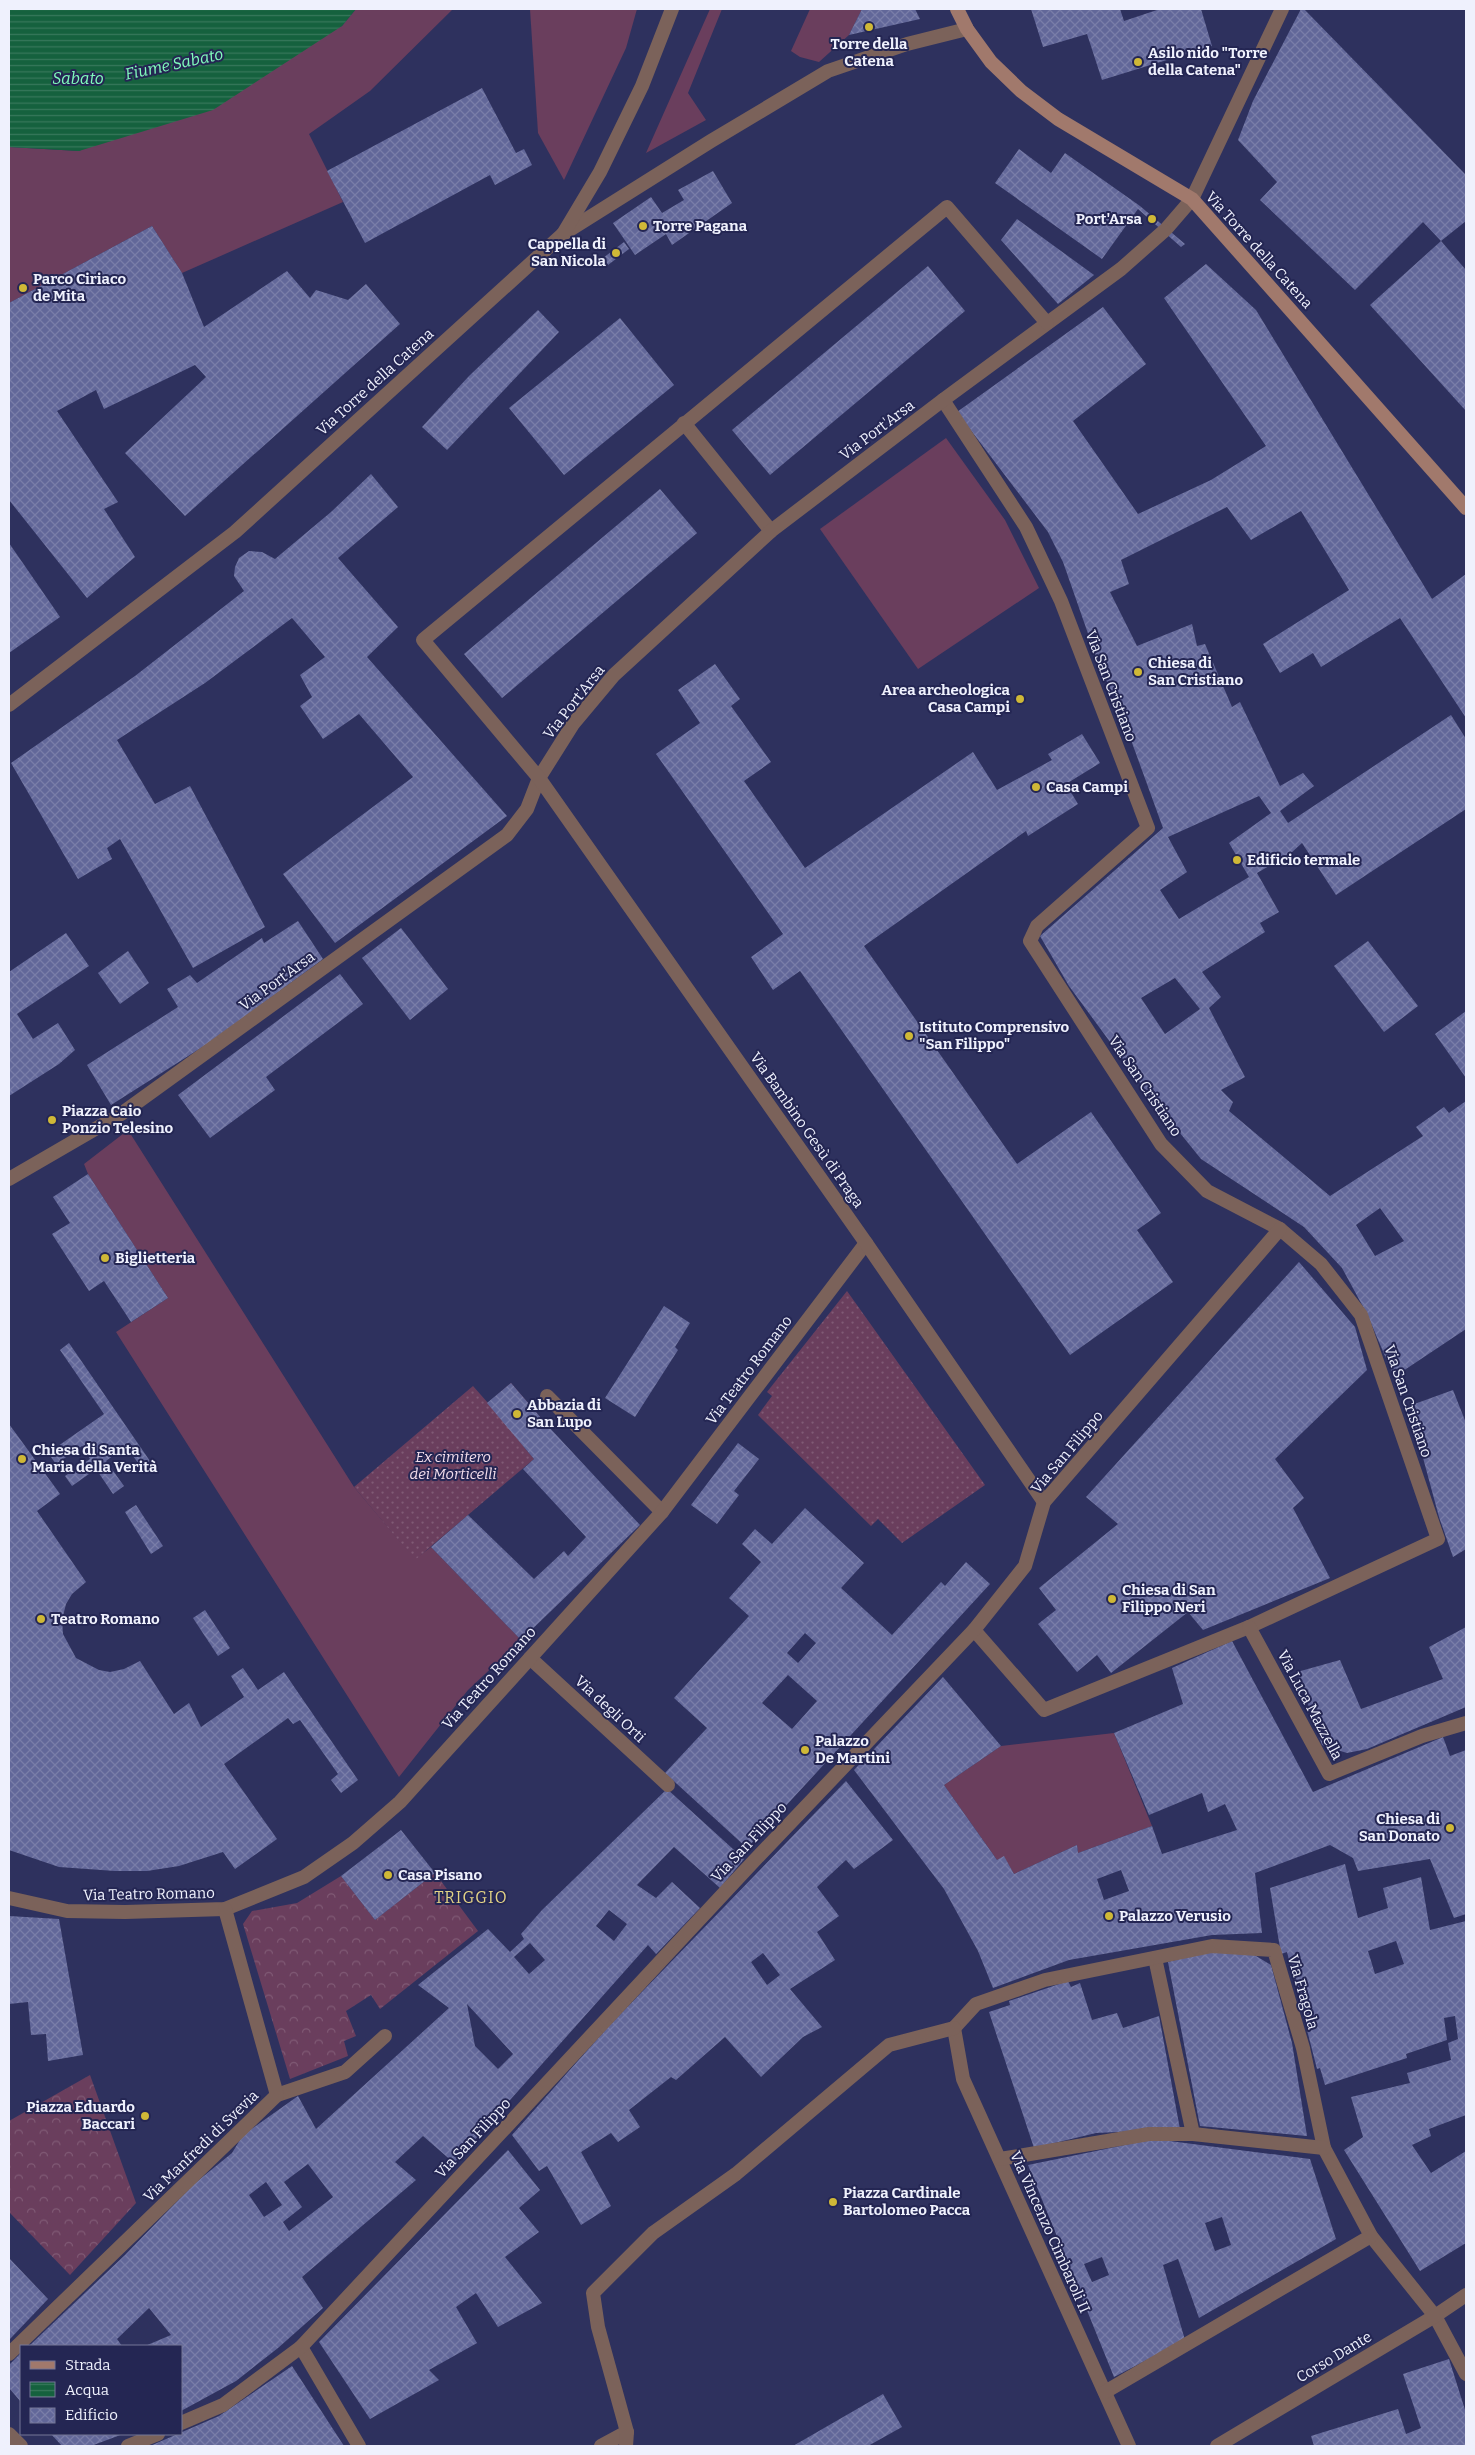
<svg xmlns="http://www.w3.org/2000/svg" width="1475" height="2455" font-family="Bitter,serif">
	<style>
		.grass { fill: #6a3e5d }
		.forest { fill: url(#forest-crowns) }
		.garden { fill: url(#garden-dots) }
		.water { fill: url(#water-rules) }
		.building { fill: url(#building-cross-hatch); fill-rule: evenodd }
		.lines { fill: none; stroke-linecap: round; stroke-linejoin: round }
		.service { stroke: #7b625a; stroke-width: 14 }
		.pedestrian { stroke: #7b625a; stroke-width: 14 }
		.minor { stroke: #7b625a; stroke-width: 14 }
		.tertiary { stroke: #7b625a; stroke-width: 14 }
		.secondary { stroke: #a1796c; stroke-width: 14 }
		.poi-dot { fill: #cfb837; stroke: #242653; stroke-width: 2 }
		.labels { text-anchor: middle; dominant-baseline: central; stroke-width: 4; stroke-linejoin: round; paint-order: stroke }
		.poi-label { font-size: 15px; font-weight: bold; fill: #eff1fd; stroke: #242653; text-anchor: start }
		.street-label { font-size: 15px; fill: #eff1fd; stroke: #242653 }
		.park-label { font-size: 15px; font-style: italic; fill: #f2ddeb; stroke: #242653 }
		.water-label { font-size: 16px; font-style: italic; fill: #82febd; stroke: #242653 }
		.neighbourhood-label { font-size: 16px; letter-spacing: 1px; fill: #e4d486; stroke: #242653 }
	</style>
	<defs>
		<pattern id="forest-crowns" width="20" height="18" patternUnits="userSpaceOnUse" patternTransform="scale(1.25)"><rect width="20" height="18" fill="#6a3e5d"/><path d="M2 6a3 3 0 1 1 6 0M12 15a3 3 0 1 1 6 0" fill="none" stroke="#805a75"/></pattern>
		<pattern id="garden-dots" width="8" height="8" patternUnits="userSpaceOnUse" patternTransform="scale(1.25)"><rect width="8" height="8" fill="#6a3e5d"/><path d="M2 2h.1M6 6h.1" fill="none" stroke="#805a75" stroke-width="1.8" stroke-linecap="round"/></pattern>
		<pattern id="water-rules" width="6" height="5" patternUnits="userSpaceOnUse" patternTransform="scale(1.25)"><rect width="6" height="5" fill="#15613e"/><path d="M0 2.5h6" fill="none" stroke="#37785b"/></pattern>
		<pattern id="building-cross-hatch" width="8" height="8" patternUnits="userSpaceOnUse" patternTransform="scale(1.25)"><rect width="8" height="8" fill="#626799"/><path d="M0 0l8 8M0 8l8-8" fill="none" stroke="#797da8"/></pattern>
	</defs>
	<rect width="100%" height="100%" fill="#2e315e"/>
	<g class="grass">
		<path d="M356 9H453L370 91 309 134 343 202 182 273 152 226 9 303V147L79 151 342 26Z"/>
		<path d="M530 9H637L626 48 564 180 538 133Z"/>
		<path d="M710 9H722L688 93 706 120 646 153Z"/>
		<path d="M810 9H862L849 35 819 62 800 57 791 51Z"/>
		<path d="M946 438 1005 520 1039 588 918 669 820 529Z"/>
		<path d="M128 1130 354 1487 415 1559 431 1547 521 1640 468 1690 399 1777 116 1332 168 1298 88 1174 84 1164Z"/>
		<path d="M1114 1733 1152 1826 1078 1853 1077 1845 1014 1874 1004 1857 997 1860 944 1785 1001 1746Z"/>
	</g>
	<g class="forest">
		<path d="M435 1873 478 1931 380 2009 371 1995 346 2011 356 2036 344 2041 348 2056 290 2079 243 1924 252 1911 297 1903 341 1876 375 1920Z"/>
		<path d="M90 2075 136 2203 70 2275 9 2212V2121Z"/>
	</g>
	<g class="garden">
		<path d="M847 1291 985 1485 902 1543 878 1519 871 1526 758 1415 772 1396 767 1392Z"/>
		<path d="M511 1383 547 1425 523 1446 534 1459 415 1560 354 1487 473 1386 488 1403Z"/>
	</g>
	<path class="water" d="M9 9H356L342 26 213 110 79 151 9 147Z"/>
	<g class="building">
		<path d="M862 9H915L920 19 849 35Z"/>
		<path d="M1031 9H1120L1124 21 1160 9H1201L1212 46 1102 80 1087 34 1043 47Z"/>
		<path d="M1301 9H1304L1466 175V221L1441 241 1423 222 1355 290 1260 200 1277 182 1238 140 1253 101Z"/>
		<path d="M482 88 516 153 524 149 532 165 495 185 490 175 365 243 327 171Z"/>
		<path d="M1019 149 1051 173 1065 153 1140 206 1185 244 1181 247 1138 209 1102 259 995 183Z"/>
		<path d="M713 171 732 203 672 245 666 234 635 255 613 223 651 197 662 213 684 200 678 190Z"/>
		<path d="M1017 219 1094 275 1058 304 1001 240Z"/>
		<path d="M152 226 182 273 204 327 287 271 310 298 316 290 348 300 366 284 400 324 185 516 125 453 206 377 195 365 104 409 96 390 57 411 118 502 104 509 135 557 87 598 9 500V303Z"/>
		<path d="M1441 241 1466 270V411L1370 305Z"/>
		<path d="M624 242 629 249 608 265 603 258Z"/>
		<path d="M1206 264 1256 310 1432 599 1466 574V718L1400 618 1321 667 1313 653 1280 673 1263 644 1349 590 1301 511 1251 540 1227 507 1121 560 1129 584 1110 592 1137 646 1192 624 1197 646 1205 644 1232 707 1240 702 1280 786 1303 773 1314 786 1280 811 1288 823 1451 715 1466 739V809L1336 895 1302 843 1291 853 1257 873 1279 912 1260 923 1265 932 1202 972 1221 997 1209 1008 1245 1077 1221 1090 1233 1102 1229 1111 1330 1196 1423 1136 1416 1127 1444 1107 1449 1113 1466 1101V1329L1394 1377 1367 1314 1342 1268 1304 1227 1201 1159 1146 1091 1069 986 1040 936 1163 828 1119 707 1099 665 1063 562 1048 532 957 412 1103 307 1146 364 1073 421 1138 514 1211 480 1266 446 1164 298ZM1259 796 1271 813 1229 843 1249 877 1179 919 1160 890 1187 872 1168 837ZM1175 978 1200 1009 1165 1034 1141 998ZM1380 1208 1404 1241 1375 1256 1356 1225Z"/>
		<path d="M928 266 965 311 770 475 732 430Z"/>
		<path d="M538 310 559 332 447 450 422 427 469 376Z"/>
		<path d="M620 318 674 385 564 475 509 408Z"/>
		<path d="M371 474 398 507 338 558 398 627 367 657 507 816 335 943 283 874 413 777 359 714 323 739 300 706 312 697 300 675 325 657 292 618 205 683 117 740 155 804 190 786 265 927 193 968 120 839 107 848 112 859 78 879 11 763 135 676 244 591 234 576 235 567 239 558 249 551 262 552 275 559 331 512Z"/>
		<path d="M660 489 697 533 502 698 464 654Z"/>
		<path d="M9 543 60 617 9 653Z"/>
		<path d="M715 664 740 699 731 706 771 762 744 781 805 868 973 752 997 790 1052 760 1048 754 1082 734 1100 763 1066 784 1078 804 1028 836 1026 831 864 946 1017 1164 1091 1112 1161 1213 1137 1230 1173 1282 1070 1355 800 971 773 990 751 957 783 934 656 754 700 723 678 690Z"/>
		<path d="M298 921 323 959 215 1039 111 1105 87 1065 178 1007 167 989 190 975 197 983 262 938 264 943Z"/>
		<path d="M401 928 448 989 410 1020 362 958Z"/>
		<path d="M66 933 89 966 17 1014 33 1039 58 1023 75 1050 59 1064 9 1096 10 1003 9 972Z"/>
		<path d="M1368 941 1418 1006 1384 1032 1334 966Z"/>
		<path d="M128 951 149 983 120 1004 98 973Z"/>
		<path d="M340 974 363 1004 266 1077 275 1090 210 1138 178 1095Z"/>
		<path d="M1466 1011V1078L1435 1034Z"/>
		<path d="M88 1174 168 1298 131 1322 104 1281 89 1291 52 1234 70 1223 53 1197Z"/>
		<path d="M1299 1262 1355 1327 1367 1370 1275 1459 1304 1498 1293 1508 1330 1578 1203 1630 1188 1612 1111 1673 1097 1655 1077 1672 1038 1624 1056 1610 1039 1588 1118 1524 1086 1497Z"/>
		<path d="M664 1306 690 1323 675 1347 678 1350 635 1417 605 1398Z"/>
		<path d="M69 1343 152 1464 143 1470 126 1446 106 1461 124 1486 113 1494 96 1469 72 1486 65 1476 90 1459 82 1446 56 1464 48 1453 104 1414 60 1350Z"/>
		<path d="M511 1383 547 1425 640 1525 521 1640 431 1547 468 1515 534 1579 564 1551 568 1556 586 1537 523 1469 534 1459 487 1403Z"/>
		<path d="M1453 1390 1466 1423V1549L1453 1557 1439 1517 1409 1406Z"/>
		<path d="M9 1424 60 1494 37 1511 86 1582 72 1594 66 1604 62 1620 63 1634 76 1658 99 1670 110 1672 124 1669 140 1661 174 1714 189 1703 201 1727 244 1697 231 1676 243 1668 258 1690 284 1672 358 1780 341 1793 331 1780 338 1774 300 1720 293 1724 288 1718 224 1764 277 1839 235 1869 223 1852 179 1866 147 1871H115L59 1867 9 1850Z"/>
		<path d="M738 1443 759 1459 734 1491 739 1495 717 1524 691 1505Z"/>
		<path d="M136 1505 163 1546 151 1554 125 1512Z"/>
		<path d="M805 1508 864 1563 841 1588 892 1635 941 1582 945 1586 966 1562 990 1584 747 1848 665 1773 707 1728 674 1698 749 1616 729 1598 761 1562 742 1544 755 1529 772 1544ZM805 1633 816 1643 798 1663 787 1653ZM788 1675 817 1701 792 1729 762 1703Z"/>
		<path d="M205 1610 230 1648 218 1656 193 1618Z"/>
		<path d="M1466 1627V1707L1367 1749 1347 1753 1322 1745 1297 1672 1340 1660 1361 1709 1443 1679 1429 1647Z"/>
		<path d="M1232 1641 1313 1792 1443 1737 1450 1756 1466 1750V1914L1454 1918 1430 1859 1358 1871 1353 1858 1330 1845 1255 1873 1262 1933 1212 1935 1069 1960 993 1988 978 1951 944 1889 854 1770 943 1677 1001 1746 944 1785 997 1860 1004 1856 1014 1874 1077 1845 1078 1853 1152 1826 1162 1854 1237 1830 1225 1804 1208 1812 1202 1793 1149 1815 1114 1733 1183 1704 1172 1668ZM1121 1870 1129 1891 1104 1900 1097 1879Z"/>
		<path d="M846 1781 893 1840 854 1869 846 1860 817 1887 839 1916 817 1932 835 1960 790 1989 822 2027 803 2037 761 2077 725 2037 676 2080 671 2077 629 2110 640 2127 618 2142 611 2133 581 2152 611 2206 581 2225 547 2166 539 2171 512 2135 609 2026ZM763 1953 780 1975 767 1985 751 1962Z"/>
		<path d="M667 1789 744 1859 720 1888 674 1847 637 1885 656 1898 672 1882 700 1908 656 1954 648 1945 454 2163 423 2136 395 2162 416 2180 302 2277 323 2308 278 2348 236 2381 181 2411V2346H145L171 2335 149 2308 117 2339 122 2346H29L125 2255 194 2184 232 2153 243 2135 298 2096 316 2129 449 2008 418 1985 488 1929 510 1952 524 1939 521 1934 542 1910ZM609 1910 627 1924 614 1941 596 1926ZM530 1943 545 1960 529 1974 514 1957ZM467 2004 513 2054 498 2069 475 2046ZM308 2164 333 2197 289 2231 283 2222 302 2207 284 2182ZM266 2182 282 2205 264 2217 249 2195Z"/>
		<path d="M401 1830 435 1873 375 1920 341 1876Z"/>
		<path d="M1345 1864 1358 1918 1388 1908 1383 1888 1421 1877 1430 1930 1466 1921V2115L1429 2129 1431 2136 1412 2145 1431 2173 1466 2151V2243L1420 2271 1344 2150 1363 2137 1351 2097 1410 2083 1407 2073 1451 2060 1448 2043 1458 2039 1455 2016 1444 2018 1447 2040 1406 2054 1407 2058 1325 2085 1320 2068 1317 2069 1287 1952 1281 1954 1270 1888ZM1396 1941 1404 1964 1375 1974 1368 1951Z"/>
		<path d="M9 1916 59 1919 83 2055 48 2061 46 2034 31 2035 28 2002 9 2004Z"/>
		<path d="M1210 1951 1251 1953 1271 1965 1292 2043 1307 2136 1200 2126 1168 1962Z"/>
		<path d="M1068 1981 1071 1987 1080 1983 1092 2020 1117 2013 1123 2028 1159 2016 1180 2129 1096 2133 1034 2148 989 2012 1010 2005 1009 2001Z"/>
		<path d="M1154 2139 1310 2159 1336 2239 1199 2318 1178 2259 1163 2265 1185 2340 1114 2377 1028 2165ZM1222 2217 1231 2245 1215 2251 1205 2223ZM1102 2257 1109 2275 1092 2282 1084 2264Z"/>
		<path d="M508 2150 540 2190 519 2208 539 2232 505 2257 542 2303 498 2327 476 2293 456 2307 477 2343 429 2370 439 2380 370 2419 319 2342Z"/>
		<path d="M9 2258 48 2299 9 2340Z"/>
		<path d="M21 2353V2402L9 2388V2365Z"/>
		<path d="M1449 2359 1466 2413V2446H1314L1311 2436 1398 2409 1406 2434 1421 2428 1403 2374Z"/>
		<path d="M292 2366 344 2446H150L219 2416Z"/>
		<path d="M883 2394 902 2427 868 2446H793Z"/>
		<path d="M51 2434H123L91 2446H62Z"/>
	</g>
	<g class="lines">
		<g class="service">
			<path d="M943 400 1026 527 1061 601 1148 828 1037 926 1030 941 1161 1144 1207 1191 1280 1229 1321 1264 1361 1315 1438 1539 1249 1627 1044 1710 974 1630"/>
			<path d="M547 1396 662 1512"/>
			<path d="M1249 1627 1329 1774 1422 1736 1466 1723"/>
			<path d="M530 1658 668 1785"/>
			<path d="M9 1898 67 1911 125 1912 225 1909 304 1877 353 1843 400 1802 662 1512 866 1243"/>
			<path d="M1155 1958 1193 2134"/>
			<path d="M954 2028 976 2004 1045 1980 1212 1946 1274 1950 1303 2048 1324 2148 1371 2236 1435 2316 1466 2374"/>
			<path d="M954 2028 963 2079 1129 2446"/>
			<path d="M277 2095 345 2072 385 2036"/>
			<path d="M1000 2159 1149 2134H1193L1324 2148"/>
			<path d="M301 2347 359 2446"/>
			<path d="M9 2354 277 2095 225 1909"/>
			<path d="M1105 2392 1371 2236"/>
			<path d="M601 2446 627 2432"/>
			<path d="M626 2446 627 2432 598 2327 593 2293 653 2233 736 2174 889 2045 954 2028"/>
		</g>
		<path class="pedestrian" d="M563 234 711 141 828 71 907 44 967 29"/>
		<g class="minor">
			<path d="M1167 228 1192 199 1282 9"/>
			<path d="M684 423 771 531"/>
			<path d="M9 1179 121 1114 507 835 527 809 539 778 573 724 614 675 771 531 943 400 1121 269 1164 231"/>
			<path d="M1044 1502 866 1243 539 778 423 640 947 207 1047 323"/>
			<path d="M181 2423 223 2405 301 2347 753 1862 974 1630 1025 1566 1044 1502 1280 1229"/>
			<path d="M9 2434 21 2446"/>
			<path d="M128 2446 158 2434"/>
			<path d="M1217 2446 1435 2316 1466 2295"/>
		</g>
		<path class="tertiary" d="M9 705 235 532 563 234 600 172 642 86 672 9"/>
		<path class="secondary" d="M957 9 967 29 991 62 1021 91 1058 119 1192 199 1466 508"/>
	</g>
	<g class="poi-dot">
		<circle cx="869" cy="27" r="5"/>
		<circle cx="1138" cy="62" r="5"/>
		<circle cx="1152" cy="219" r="5"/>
		<circle cx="643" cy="226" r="5"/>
		<circle cx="616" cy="253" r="5"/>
		<circle cx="23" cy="288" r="5"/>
		<circle cx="1138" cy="672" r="5"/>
		<circle cx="1020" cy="699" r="5"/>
		<circle cx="1036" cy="787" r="5"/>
		<circle cx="1237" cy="860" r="5"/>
		<circle cx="909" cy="1036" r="5"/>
		<circle cx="52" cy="1120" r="5"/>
		<circle cx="105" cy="1258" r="5"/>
		<circle cx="517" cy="1414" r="5"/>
		<circle cx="22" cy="1459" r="5"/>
		<circle cx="1112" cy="1599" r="5"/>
		<circle cx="41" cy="1619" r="5"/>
		<circle cx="805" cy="1750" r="5"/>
		<circle cx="1450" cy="1828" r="5"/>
		<circle cx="388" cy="1875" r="5"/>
		<circle cx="1109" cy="1916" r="5"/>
		<circle cx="145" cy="2116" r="5"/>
		<circle cx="833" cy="2202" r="5"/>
	</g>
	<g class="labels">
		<g class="poi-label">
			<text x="869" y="44" text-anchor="middle">Torre della<tspan x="869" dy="17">Catena</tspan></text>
			<text x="1148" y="53">Asilo nido "Torre<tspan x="1148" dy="17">della Catena"</tspan></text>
			<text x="1142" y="219" text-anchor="end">Port'Arsa</text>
			<text x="653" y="226">Torre Pagana</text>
			<text x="606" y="244" text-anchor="end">Cappella di<tspan x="606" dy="17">San Nicola</tspan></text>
			<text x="33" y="279">Parco Ciriaco<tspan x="33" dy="17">de Mita</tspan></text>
			<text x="1148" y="663">Chiesa di<tspan x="1148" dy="17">San Cristiano</tspan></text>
			<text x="1010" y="690" text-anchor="end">Area archeologica<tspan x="1010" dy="17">Casa Campi</tspan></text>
			<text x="1046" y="787">Casa Campi</text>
			<text x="1247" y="860">Edificio termale</text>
			<text x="919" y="1027">Istituto Comprensivo<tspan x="919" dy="17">"San Filippo"</tspan></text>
			<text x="62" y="1111">Piazza Caio<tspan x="62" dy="17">Ponzio Telesino</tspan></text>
			<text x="115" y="1258">Biglietteria</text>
			<text x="527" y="1405">Abbazia di<tspan x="527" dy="17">San Lupo</tspan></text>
			<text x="32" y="1450">Chiesa di Santa<tspan x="32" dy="17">Maria della Verità</tspan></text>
			<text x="1122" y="1590">Chiesa di San<tspan x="1122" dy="17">Filippo Neri</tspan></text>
			<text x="51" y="1619">Teatro Romano</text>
			<text x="815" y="1741">Palazzo<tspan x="815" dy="17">De Martini</tspan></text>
			<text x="1440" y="1819" text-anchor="end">Chiesa di<tspan x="1440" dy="17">San Donato</tspan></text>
			<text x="398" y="1875">Casa Pisano</text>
			<text x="1119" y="1916">Palazzo Verusio</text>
			<text x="135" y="2107" text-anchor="end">Piazza Eduardo<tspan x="135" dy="17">Baccari</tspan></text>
			<text x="843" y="2193">Piazza Cardinale<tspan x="843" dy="17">Bartolomeo Pacca</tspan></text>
		</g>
		<g class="street-label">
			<text transform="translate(1259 250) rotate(48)">Via Torre della Catena</text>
			<text transform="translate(375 382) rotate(-42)">Via Torre della Catena</text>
			<text transform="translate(877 430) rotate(-37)">Via Port'Arsa</text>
			<text transform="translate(1111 686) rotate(69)">Via San Cristiano</text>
			<text transform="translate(574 702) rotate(-52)">Via Port'Arsa</text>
			<text transform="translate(277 981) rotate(-36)">Via Port'Arsa</text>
			<text transform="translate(1145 1086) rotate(56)">Via San Cristiano</text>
			<text transform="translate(807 1130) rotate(55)">Via Bambino Gesù di Praga</text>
			<text transform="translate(749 1370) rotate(-53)">Via Teatro Romano</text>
			<text transform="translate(1408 1401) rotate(71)">Via San Cristiano</text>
			<text transform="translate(1067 1452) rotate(-50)">Via San Filippo</text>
			<text transform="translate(489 1678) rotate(-48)">Via Teatro Romano</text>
			<text transform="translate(1310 1705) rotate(62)">Via Luca Mazzella</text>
			<text transform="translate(610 1709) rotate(43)">Via degli Orti</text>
			<text transform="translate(749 1842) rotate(-47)">Via San Filippo</text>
			<text transform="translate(149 1894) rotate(-1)">Via Teatro Romano</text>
			<text transform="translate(1303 1992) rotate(74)">Via Fragola</text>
			<text transform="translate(473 2138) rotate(-47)">Via San Filippo</text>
			<text transform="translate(201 2146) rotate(-44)">Via Manfredi di Svevia</text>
			<text transform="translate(1050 2232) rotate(66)">Via Vincenzo Cimbaroli II</text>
			<text transform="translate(1334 2357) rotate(-31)">Corso Dante</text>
		</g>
		<g class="park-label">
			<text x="453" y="1457">Ex cimitero<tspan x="453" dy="17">dei Morticelli</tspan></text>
		</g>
		<g class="water-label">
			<text transform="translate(174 64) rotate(-12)">Fiume Sabato</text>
			<text x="78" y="78">Sabato</text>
		</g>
		<g class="neighbourhood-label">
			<text x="471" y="1897">TRIGGIO</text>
		</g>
	</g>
	<rect width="1475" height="2455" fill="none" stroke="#eff1fd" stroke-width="20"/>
	<rect x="20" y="2345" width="162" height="90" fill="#242653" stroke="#757797"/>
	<rect x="30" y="2361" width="25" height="8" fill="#a1796c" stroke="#757797"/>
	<text x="65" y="2370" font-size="15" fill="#eff1fd">Strada</text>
	<rect x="30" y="2382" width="25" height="15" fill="url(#water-rules)" stroke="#757797"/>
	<text x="65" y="2395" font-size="15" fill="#eff1fd">Acqua</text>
	<rect x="30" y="2408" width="25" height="15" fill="url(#building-cross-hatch)" stroke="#757797"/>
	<text x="65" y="2420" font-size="15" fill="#eff1fd">Edificio</text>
</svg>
